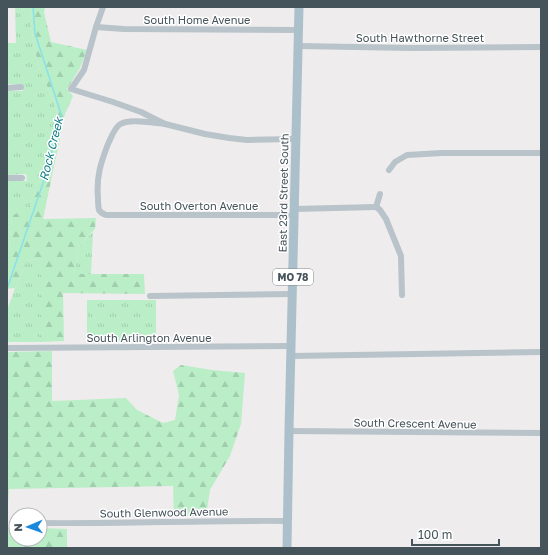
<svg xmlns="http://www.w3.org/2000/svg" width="548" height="555" font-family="'Golos Text',sans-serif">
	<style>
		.grass { fill: url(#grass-tufts) }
		.forest { fill: url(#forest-firs) }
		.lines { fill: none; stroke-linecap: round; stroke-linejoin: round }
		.stream { stroke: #87e2ea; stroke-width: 1.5 }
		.minor { stroke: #b8c3ca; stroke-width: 6 }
		.primary { stroke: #acc0cc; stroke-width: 9 }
		.labels { text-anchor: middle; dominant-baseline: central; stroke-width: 3; stroke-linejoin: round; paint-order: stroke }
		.shield { fill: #fff; stroke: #7d878c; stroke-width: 1 }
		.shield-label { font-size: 10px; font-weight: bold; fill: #45535a }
		.street-label { font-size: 11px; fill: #45535a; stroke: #fff }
		.water-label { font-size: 12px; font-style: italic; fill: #0f7d87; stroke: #fff }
	</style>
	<defs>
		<pattern id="grass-tufts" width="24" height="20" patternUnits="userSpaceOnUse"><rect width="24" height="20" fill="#baeec7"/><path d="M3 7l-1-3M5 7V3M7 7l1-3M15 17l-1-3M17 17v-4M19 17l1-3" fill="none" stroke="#a1cead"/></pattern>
		<pattern id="forest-firs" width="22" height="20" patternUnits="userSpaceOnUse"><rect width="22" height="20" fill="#baeec7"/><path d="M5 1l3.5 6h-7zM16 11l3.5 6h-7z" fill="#a1cead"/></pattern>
	</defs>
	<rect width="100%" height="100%" fill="#efeced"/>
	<g class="grass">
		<path d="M15 7H30C31 28 34 50 40 70 45 84 58 104 57 119 56 126 53 133 52 140 45 164 37 188 27 212L12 215 9 251H7V181H27L26 174 7 175V91H23V84H7V43H16Z"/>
		<path d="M93 232 91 274H74L80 244Z"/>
		<path d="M28 259 40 260V342H7V310L15 288Z"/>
		<rect x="87" y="300" width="69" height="41"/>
	</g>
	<g class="forest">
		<path d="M30 7H45L44 12 51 42 87 50 80 68 67 89 73 96 65 114 43 219 96 218 95 229 80 244 74 274H144L145 294 63 293 64 341 40 342V260L28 259 15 288 7 289V251L9 250 12 215 27 211C37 188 45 164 52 139 53 133 56 125 57 119 58 103 45 85 40 70 34 50 31 28 30 7Z"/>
		<path d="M52 351V401L126 398 137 410 163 423 175 420 179 395 173 371 181 365 212 370 245 373 241 424 230 456 210 490 206 516H174L173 486 9 489 7 524V352Z"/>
		<path d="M7 528H16V539H40V528L67 529V548H7Z"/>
	</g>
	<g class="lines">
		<path class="stream" d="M7 289 45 177 59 124 61 114 35 33 33 7"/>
		<g class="minor">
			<path d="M103 7 96 27 84 70 71 89 113 102 141 112 165 124 205 134 229 138 247 140 296 139"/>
			<path d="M96 27 124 29 299 30"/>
			<path d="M298 46 412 48 541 47"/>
			<path d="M7 88 21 87"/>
			<path d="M165 124C153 123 128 118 119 125 114 129 111 138 108 144 101 162 96 177 98 198 98 201 98 206 99 210 101 213 103 214 106 215H294"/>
			<path d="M389 170 395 162 407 155 442 153H541"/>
			<path d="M7 178H22"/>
			<path d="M376 207 380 210 386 219 401 256 402 295"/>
			<path d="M376 207 380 194"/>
			<path d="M294 209 376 207"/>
			<path d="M150 296 292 294"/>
			<path d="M7 348 291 346"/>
			<path d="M291 356 541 352"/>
			<path d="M289 431 541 433"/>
			<path d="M13 523H16"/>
			<path d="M40 523C123 524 205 520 288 521"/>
		</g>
		<path class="primary" d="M287 548 289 431 299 7"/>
	</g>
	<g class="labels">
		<rect class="shield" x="273" y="269" width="40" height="16" rx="3"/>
		<g class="shield-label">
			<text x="293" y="277">MO 78</text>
		</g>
		<g class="street-label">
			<text x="197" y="19">South Home Avenue</text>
			<text x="420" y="37">South Hawthorne Street</text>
			<text transform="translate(283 193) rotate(-89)">East 23rd Street South</text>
			<text x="199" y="205">South Overton Avenue</text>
			<text x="149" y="337">South Arlington Avenue</text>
			<text transform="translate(415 423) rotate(1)">South Crescent Avenue</text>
			<text transform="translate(164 512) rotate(-1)">South Glenwood Avenue</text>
		</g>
		<g class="water-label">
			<text transform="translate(51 149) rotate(-76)">Rock Creek</text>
		</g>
	</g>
	<rect width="548" height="555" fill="none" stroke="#45535a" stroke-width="16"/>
	<g transform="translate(28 527) rotate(268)"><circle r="19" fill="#ffffff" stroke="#b5babd"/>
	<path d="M0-3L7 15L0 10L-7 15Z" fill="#1b88db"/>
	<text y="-6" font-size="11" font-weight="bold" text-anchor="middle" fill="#45535a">N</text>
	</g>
	<path d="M412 539v6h87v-6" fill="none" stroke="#45535a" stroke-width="2"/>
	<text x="418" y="539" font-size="12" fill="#45535a" stroke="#ffffff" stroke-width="3" paint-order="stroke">100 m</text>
</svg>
